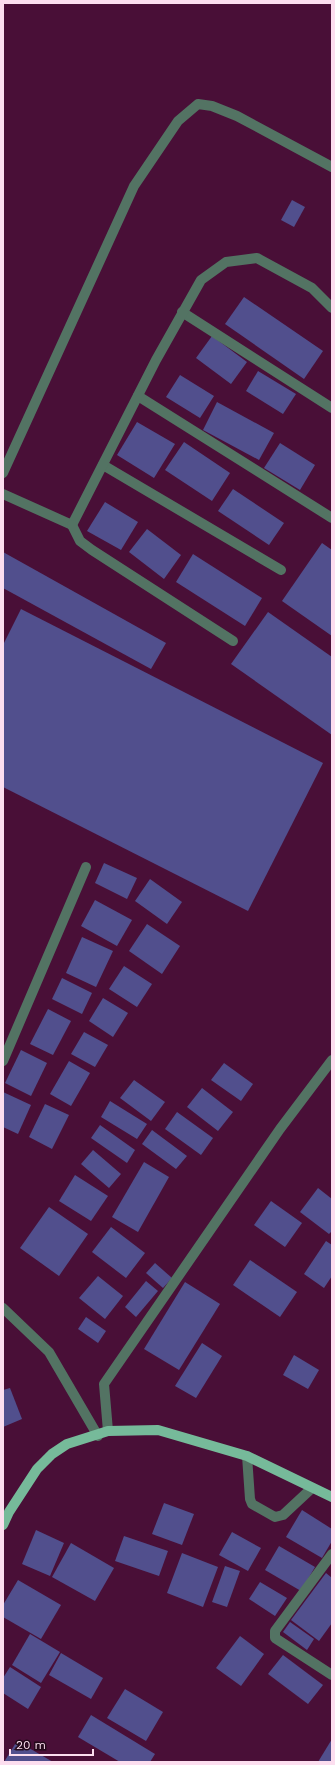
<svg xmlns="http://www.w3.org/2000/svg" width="335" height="1765" font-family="'Work Sans',sans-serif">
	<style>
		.building { fill: #514f8d }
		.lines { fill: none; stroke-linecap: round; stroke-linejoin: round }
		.minor { stroke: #537363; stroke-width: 10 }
		.major { stroke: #76ba9a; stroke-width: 10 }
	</style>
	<rect width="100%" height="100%" fill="#490f37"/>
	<g class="building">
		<path d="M292 200 305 207 294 227 281 220Z"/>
		<path d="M244 297 323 351 304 379 225 324Z"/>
		<path d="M212 336 247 362 231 384 196 358Z"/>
		<path d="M258 371 296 394 283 414 246 391Z"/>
		<path d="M180 375 214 396 200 418 166 397Z"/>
		<path d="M217 402 274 433 259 460 203 430Z"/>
		<path d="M137 422 175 444 154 478 117 455Z"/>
		<path d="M184 442 230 473 212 501 165 470Z"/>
		<path d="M280 443 315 465 300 490 264 468Z"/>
		<path d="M233 489 284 523 269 545 218 511Z"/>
		<path d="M105 502 138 522 121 550 87 531Z"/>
		<path d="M147 529 181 555 164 579 129 552Z"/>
		<path d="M322 543 332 550V636L282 601Z"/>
		<path d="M3 552 166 643 151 669 3 588Z"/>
		<path d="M193 554 262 598 245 626 176 582Z"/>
		<path d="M21 609 323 763 248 911 3 787V645Z"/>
		<path d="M268 612 332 657V735L231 664Z"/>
		<path d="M104 863 137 878 127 899 95 883Z"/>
		<path d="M150 879 182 902 167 924 135 901Z"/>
		<path d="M95 900 132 920 117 946 81 926Z"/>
		<path d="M147 924 180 946 162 974 129 951Z"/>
		<path d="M82 937 113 951 96 987 66 973Z"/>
		<path d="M124 966 152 984 137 1007 109 989Z"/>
		<path d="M62 978 92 993 82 1014 52 999Z"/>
		<path d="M103 998 128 1013 113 1037 89 1021Z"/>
		<path d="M48 1009 71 1021 53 1055 30 1044Z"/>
		<path d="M84 1032 108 1045 95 1067 71 1054Z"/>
		<path d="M21 1050 47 1063 31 1096 5 1083Z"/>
		<path d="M69 1061 90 1073 71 1106 50 1094Z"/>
		<path d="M224 1063 253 1084 241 1101 211 1080Z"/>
		<path d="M134 1080 165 1102 151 1121 120 1098Z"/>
		<path d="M202 1088 233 1112 218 1131 187 1107Z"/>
		<path d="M3 1092 31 1105 18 1134 3 1127Z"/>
		<path d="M110 1101 147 1124 137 1139 101 1117Z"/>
		<path d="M45 1104 69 1115 52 1149 29 1137Z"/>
		<path d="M177 1112 213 1138 201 1155 165 1129Z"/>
		<path d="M100 1125 135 1150 127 1163 91 1138Z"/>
		<path d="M152 1130 187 1156 176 1169 142 1144Z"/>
		<path d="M93 1150 121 1174 109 1188 81 1164Z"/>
		<path d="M144 1162 169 1177 138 1232 112 1217Z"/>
		<path d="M75 1175 108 1196 91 1221 59 1201Z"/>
		<path d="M318 1188 332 1199V1231L329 1234 300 1212Z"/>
		<path d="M271 1201 302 1223 285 1247 254 1225Z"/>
		<path d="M49 1207 88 1234 59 1276 20 1248Z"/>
		<path d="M111 1227 145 1253 126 1278 92 1252Z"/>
		<path d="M326 1241 332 1245V1276L324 1288 304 1274Z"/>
		<path d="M250 1260 297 1292 280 1317 233 1285Z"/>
		<path d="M155 1263 172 1278 163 1288 146 1273Z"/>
		<path d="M98 1276 123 1296 105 1319 79 1298Z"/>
		<path d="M146 1281 158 1291 136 1317 125 1307Z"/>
		<path d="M185 1282 220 1304 179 1370 144 1349Z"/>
		<path d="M86 1317 106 1331 98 1343 78 1329Z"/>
		<path d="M202 1343 222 1356 196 1398 175 1386Z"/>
		<path d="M294 1355 319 1370 308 1389 283 1375Z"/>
		<path d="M10 1388 22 1419 3 1427V1390Z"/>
		<path d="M164 1503 194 1514 182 1545 152 1534Z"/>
		<path d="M302 1510 332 1529V1541L322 1558 286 1537Z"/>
		<path d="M36 1530 64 1543 50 1576 22 1564Z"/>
		<path d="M232 1532 261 1548 248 1571 219 1555Z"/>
		<path d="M124 1536 168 1551 159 1576 115 1561Z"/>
		<path d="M71 1543 114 1568 95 1601 52 1577Z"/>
		<path d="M279 1546 315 1567 301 1591 265 1570Z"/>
		<path d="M182 1553 218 1567 203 1607 167 1593Z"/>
		<path d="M225 1566 240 1571 227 1607 212 1602Z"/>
		<path d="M326 1573 332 1578V1623L319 1641 291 1620Z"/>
		<path d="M18 1580 61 1605 41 1639 3 1617V1605Z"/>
		<path d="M260 1582 287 1598 275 1616 249 1599Z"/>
		<path d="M290 1622 314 1639 307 1650 283 1632Z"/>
		<path d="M30 1634 60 1652 41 1683 12 1665Z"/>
		<path d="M240 1636 264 1654 241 1686 216 1668Z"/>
		<path d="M61 1653 103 1678 91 1699 49 1675Z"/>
		<path d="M283 1655 323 1685 308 1704 268 1674Z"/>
		<path d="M10 1667 41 1687 28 1709 3 1693V1678Z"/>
		<path d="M125 1689 163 1712 146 1741 107 1718Z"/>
		<path d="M91 1715 155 1754 150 1762H120L78 1737Z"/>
		<path d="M332 1739V1762H318Z"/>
		<path d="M17 1741 53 1762H4Z"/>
	</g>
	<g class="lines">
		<g class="minor">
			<path d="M182 312 332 408"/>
			<path d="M138 396 332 518"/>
			<path d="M103 465 281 570"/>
			<path d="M3 473 134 186 178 121 198 104 212 106 237 116 332 167"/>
			<path d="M3 494 72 525 156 360 201 280 226 262 257 258 312 288 332 308"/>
			<path d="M72 525 80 541 92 550 233 641"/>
			<path d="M3 1061 86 867"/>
			<path d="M3 1308 49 1352 98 1436"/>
			<path d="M108 1431 104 1384 280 1129 332 1060"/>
			<path d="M247 1456 250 1499 252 1504 275 1517 283 1515 312 1488"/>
			<path d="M332 1554 275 1631V1638L332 1675"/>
		</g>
		<path class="major" d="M3 1525 9 1512 37 1469 52 1454 67 1444 108 1431 158 1430 247 1456 332 1497"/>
	</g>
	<rect width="335" height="1765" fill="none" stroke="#fcdeef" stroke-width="8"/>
	<path d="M10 1749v6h83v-6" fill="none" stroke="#fcdeef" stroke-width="2"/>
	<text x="16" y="1749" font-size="12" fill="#fcdeef" stroke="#220919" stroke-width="3" paint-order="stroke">20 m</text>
</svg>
